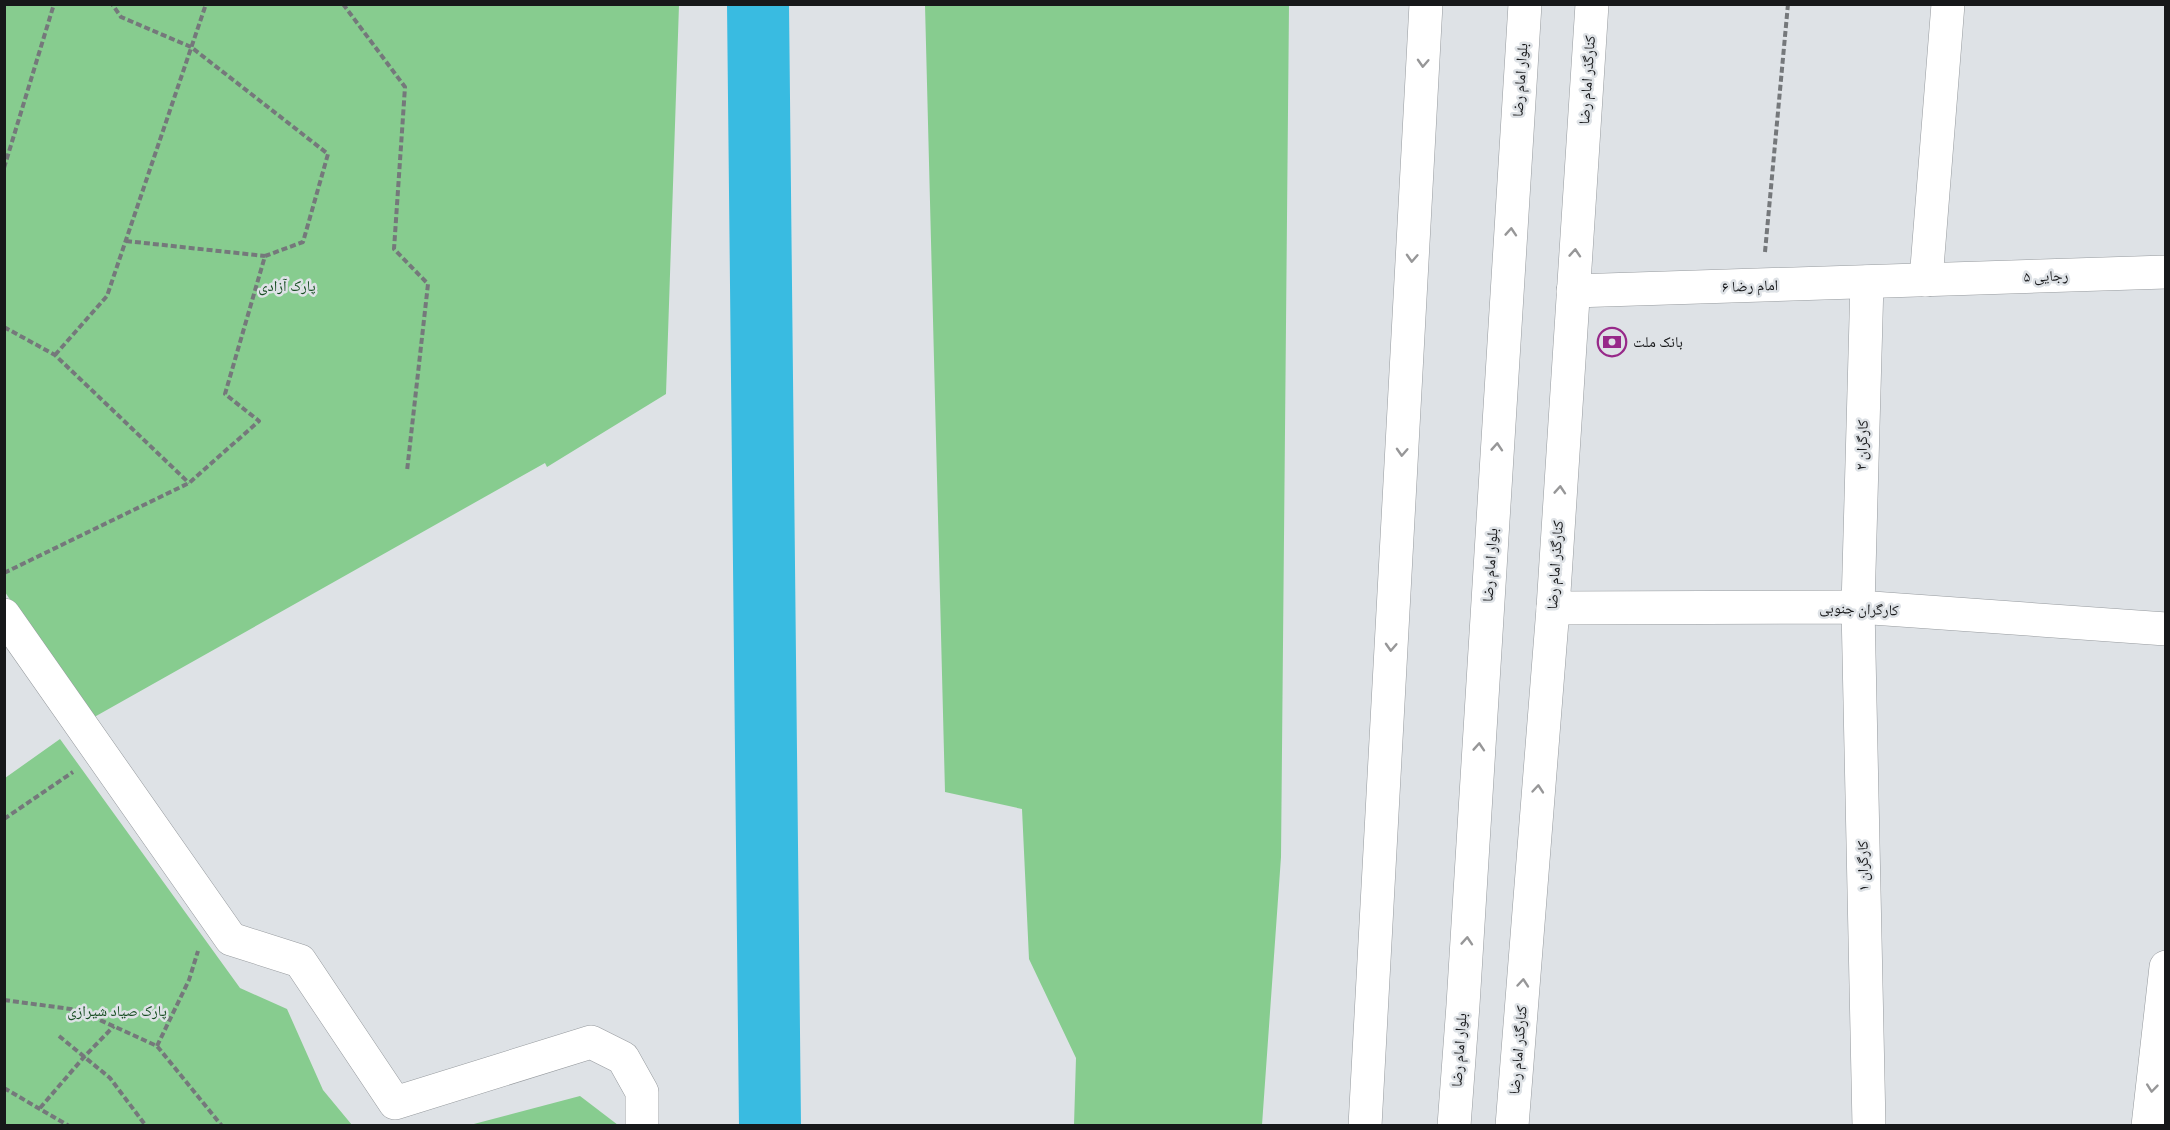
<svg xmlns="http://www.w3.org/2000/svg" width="2170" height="1130" font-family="'Roboto Condensed','Noto Naskh Arabic',sans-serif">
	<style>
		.green { fill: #87cc8f }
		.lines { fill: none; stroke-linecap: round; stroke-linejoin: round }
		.river { stroke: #39bbe1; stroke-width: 62 }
		.minor-casing { stroke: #969a9e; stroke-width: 34 }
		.major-casing { stroke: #969a9e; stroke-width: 34 }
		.path { stroke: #75787b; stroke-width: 4; stroke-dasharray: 6 3; stroke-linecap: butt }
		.minor { stroke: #fff; stroke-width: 33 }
		.major { stroke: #fff; stroke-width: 33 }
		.oneway { stroke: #979798 }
		.labels { text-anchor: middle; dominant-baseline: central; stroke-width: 5; stroke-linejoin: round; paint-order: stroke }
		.street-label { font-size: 15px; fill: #17181a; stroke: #dee2e6 }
		.park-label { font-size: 15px; fill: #184e23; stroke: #dee2e6 }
		.poi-label { font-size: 15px; fill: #17181a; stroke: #dee2e6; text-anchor: start }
	</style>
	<rect width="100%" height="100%" fill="#dee2e6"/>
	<g class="green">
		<path d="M4 5H679L666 394 547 467 545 463 89 720 5 592Z"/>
		<path d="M925 5H1289L1281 857 1262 1125H1074L1076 1058 1029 959 1022 809 945 792Z"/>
		<path d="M60 739 240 988 287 1009 323 1090 352 1125H5V778Z"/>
		<path d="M580 1096 618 1125H470Z"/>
	</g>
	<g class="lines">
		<path class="river" d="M758 4 770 1126"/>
		<g class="minor-casing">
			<g id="minor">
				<path d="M1926 280 1948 4"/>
				<path d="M1867 282 1858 607 1869 1126"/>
				<path d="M1573 291 2166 272"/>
				<path d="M1553 608 1858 607 2166 629"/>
				<path d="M4 615 231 939 300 961 395 1103 591 1042 623 1058 642 1092V1126"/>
				<path d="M1512 1126 1553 608 1592 4"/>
			</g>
		</g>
		<g class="major-casing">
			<g id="major">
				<path d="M1365 1126 1426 4"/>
				<path d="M1454 1126 1463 1005 1525 4"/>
				<path d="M2148 1126 2166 967"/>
			</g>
		</g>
		<g class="path">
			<path d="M343 4 405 87 394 249 428 284 407 471"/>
			<path d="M4 168 54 4"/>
			<path d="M126 241 265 256"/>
			<path d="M1765 252 1788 4"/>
			<path d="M4 327 55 355 189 483"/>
			<path d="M55 355 107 296 206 4"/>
			<path d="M4 573 189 483 259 421 225 394 265 256 303 242 328 154 191 47 121 17 112 4"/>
			<path d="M4 819 73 772"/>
			<path d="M4 1000 78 1010 157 1046 222 1126"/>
			<path d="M59 1036 110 1078 146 1126"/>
			<path d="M157 1046 189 980 198 951"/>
			<path d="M4 1088 69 1126"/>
			<path d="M40 1108 84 1057 114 1026"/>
		</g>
		<use href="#minor" class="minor"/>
		<use href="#major" class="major"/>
	</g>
	<defs><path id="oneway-chevron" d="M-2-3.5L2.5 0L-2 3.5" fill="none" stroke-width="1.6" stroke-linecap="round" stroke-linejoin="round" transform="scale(1.5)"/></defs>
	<g class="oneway">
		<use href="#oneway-chevron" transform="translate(1423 63) rotate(93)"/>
		<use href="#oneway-chevron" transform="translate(1511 232) rotate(-86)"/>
		<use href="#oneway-chevron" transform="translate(1575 253) rotate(-86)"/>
		<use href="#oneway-chevron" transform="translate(1412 258) rotate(93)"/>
		<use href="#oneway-chevron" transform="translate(1497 447) rotate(-86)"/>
		<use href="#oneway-chevron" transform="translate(1402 452) rotate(93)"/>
		<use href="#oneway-chevron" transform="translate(1560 490) rotate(-86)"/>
		<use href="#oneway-chevron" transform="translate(1391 647) rotate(93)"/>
		<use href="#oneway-chevron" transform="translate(1479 747) rotate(-86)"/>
		<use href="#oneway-chevron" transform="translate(1538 789) rotate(-85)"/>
		<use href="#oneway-chevron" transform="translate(1467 941) rotate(-86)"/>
		<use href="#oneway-chevron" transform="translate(1523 983) rotate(-85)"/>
		<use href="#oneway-chevron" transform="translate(2152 1088) rotate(96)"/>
	</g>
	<defs>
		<g id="bank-ring" transform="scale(1.5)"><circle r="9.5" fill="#dee2e6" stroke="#972989" stroke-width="1.5"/><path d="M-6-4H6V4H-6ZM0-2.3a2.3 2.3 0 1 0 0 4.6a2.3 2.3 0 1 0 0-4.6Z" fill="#972989"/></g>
	</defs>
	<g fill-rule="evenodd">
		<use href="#bank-ring" x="1612" y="342"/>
	</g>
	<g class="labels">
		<g class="street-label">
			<text transform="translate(1520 80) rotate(-86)">بلوار امام رضا</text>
			<text transform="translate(1587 80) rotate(-86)">کنارگذر امام رضا</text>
			<text transform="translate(2046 276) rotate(-2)">رجایی ۵</text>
			<text transform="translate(1750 286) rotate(-2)">امام رضا ۶</text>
			<text transform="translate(1862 445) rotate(-88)">کارگران ۲</text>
			<text transform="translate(1490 565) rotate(-86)">بلوار امام رضا</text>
			<text transform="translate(1555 565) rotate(-86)">کنارگذر امام رضا</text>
			<text transform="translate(1859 609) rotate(2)">کارگران جنوبی</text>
			<text transform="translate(1863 866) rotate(-91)">کارگران ۱</text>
			<text transform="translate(1459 1050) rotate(-86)">بلوار امام رضا</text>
			<text transform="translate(1518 1050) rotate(-85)">کنارگذر امام رضا</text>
		</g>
		<g class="park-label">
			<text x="287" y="286">پارک آزادی</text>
			<text x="117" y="1011">پارک صیاد شیرازی</text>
		</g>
		<g class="poi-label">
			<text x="1633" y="342">بانک ملت</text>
		</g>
	</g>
	<rect width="2170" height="1130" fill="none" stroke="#17181a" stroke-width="12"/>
</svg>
